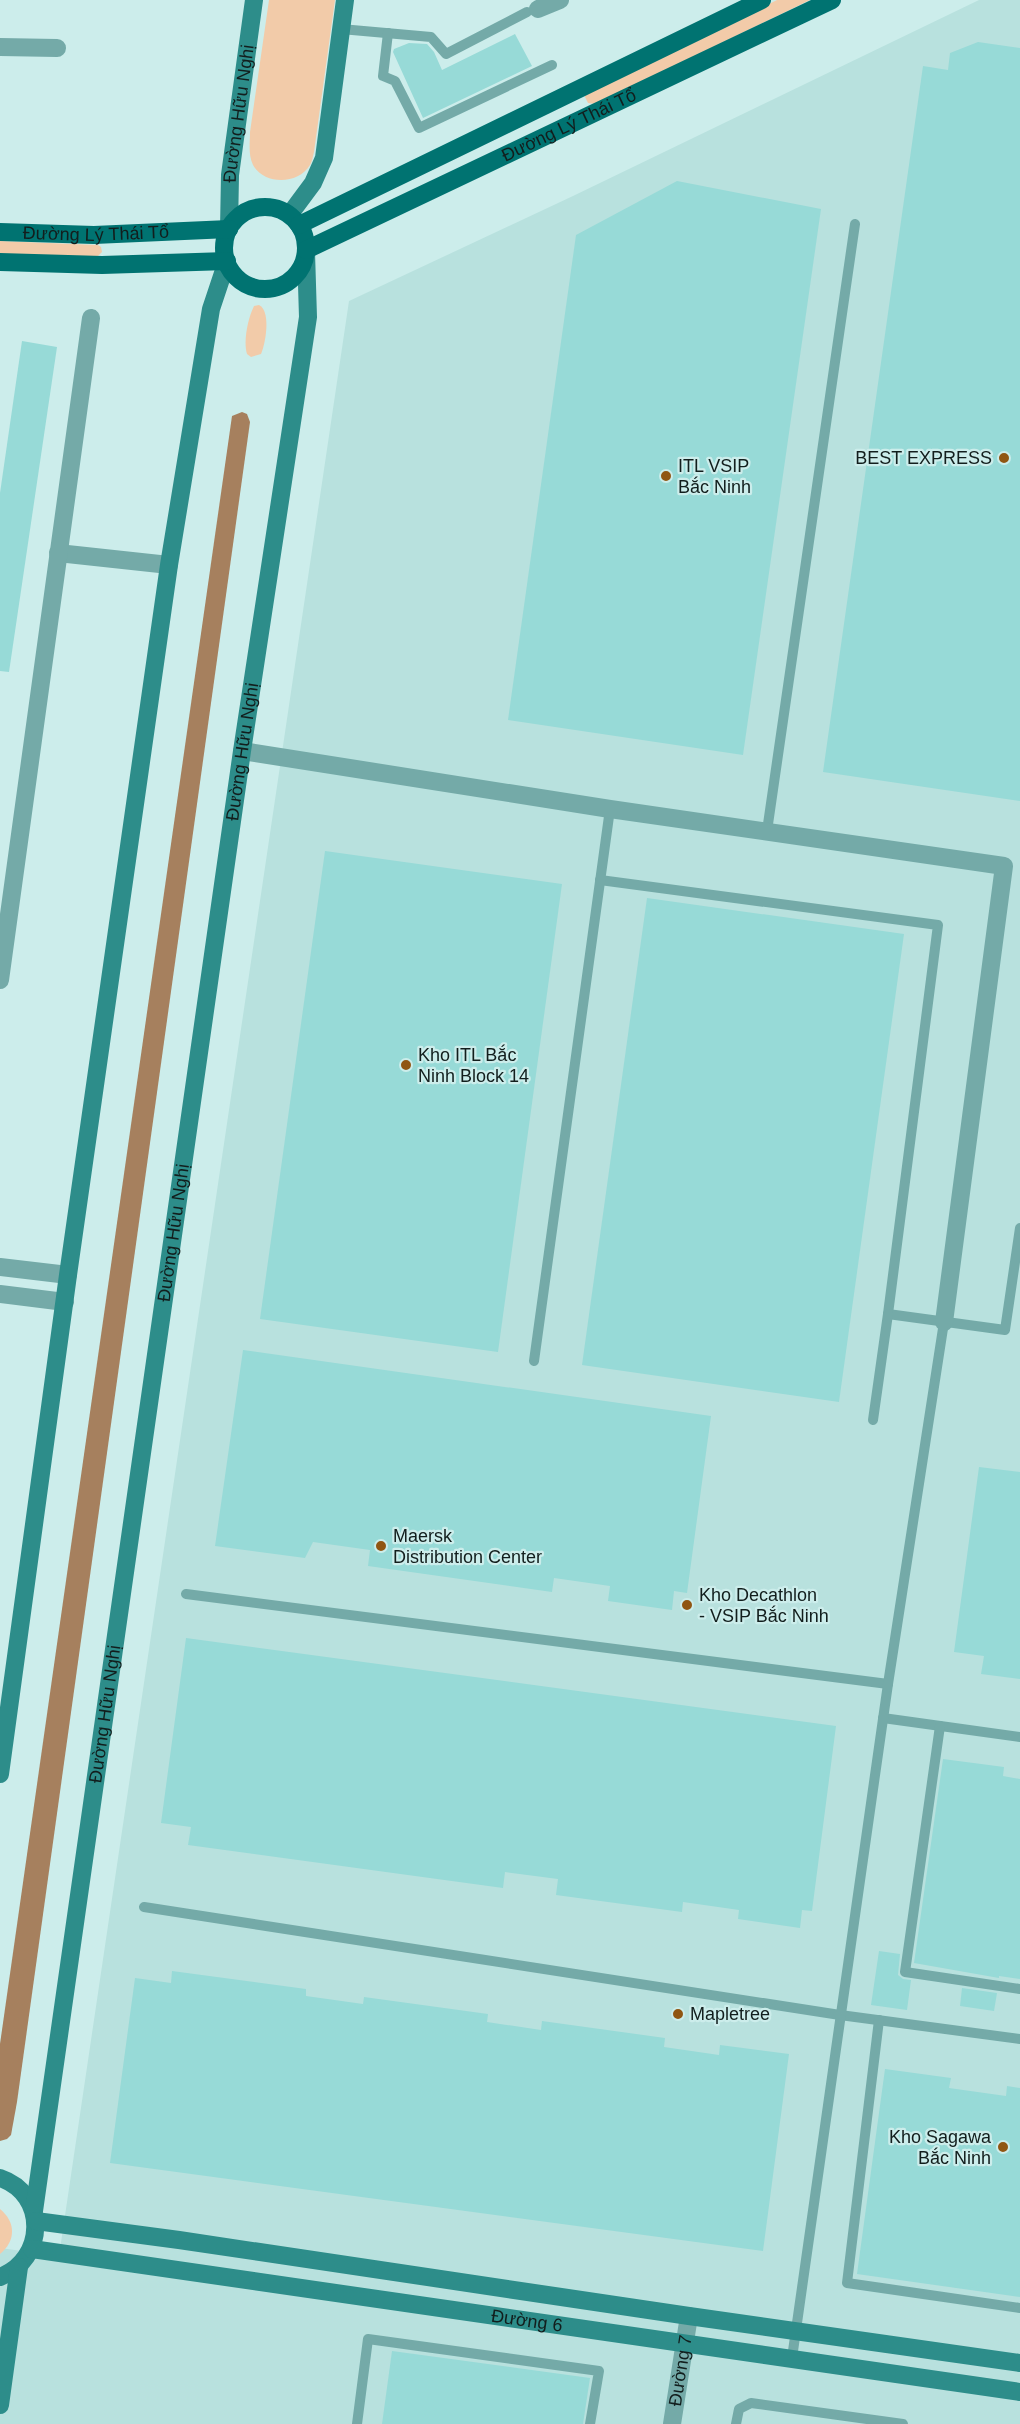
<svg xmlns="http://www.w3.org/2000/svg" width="1020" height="2424" font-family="Arial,sans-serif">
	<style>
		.built { fill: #b8e1de }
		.green { fill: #f2cba9 }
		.water { fill: #a6805e }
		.building { fill: #97dad7 }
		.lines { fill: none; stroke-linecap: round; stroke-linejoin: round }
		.service { stroke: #74aaa8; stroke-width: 10 }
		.minor { stroke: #74aaa8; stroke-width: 18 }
		.secondary { stroke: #2d8d8a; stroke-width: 18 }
		.primary { stroke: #007371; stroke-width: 18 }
		.poi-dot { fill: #905612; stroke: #ccedeb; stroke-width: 2 }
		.labels { text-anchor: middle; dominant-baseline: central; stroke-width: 4.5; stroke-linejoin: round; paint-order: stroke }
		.street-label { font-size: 18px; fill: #121e1d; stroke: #ccedeb }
		.poi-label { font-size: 18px; fill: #121e1d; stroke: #ccedeb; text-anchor: start }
	</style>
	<rect width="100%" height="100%" fill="#ccedeb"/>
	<path class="built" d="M979 0H1020V2424H0V2248L59 2256 349 301 573 196Z"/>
	<g class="green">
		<path d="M269 0H335L314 152C313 156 312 162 310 165 298 185 264 185 253 165 248 155 250 142 250 132Z"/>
		<path d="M777 0H810L595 104 588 103 584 95Z"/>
		<path d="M0 241 98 245 101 247 102 252 97 257 0 254Z"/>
		<path d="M259 305C271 311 266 342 261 354L251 357 247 354C243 341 248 318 254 306Z"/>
		<path d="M0 2209C16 2222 16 2241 0 2254Z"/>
	</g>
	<path class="water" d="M242 412 247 414 250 422 17 2102 11 2135 7 2139 0 2141V2044L232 416Z"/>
	<g class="building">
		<path d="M515 34 532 66 423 118 393 52 394 49 409 43 427 44 434 52 442 70Z"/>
		<path d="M978 42 1020 48V801L823 772 923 66 948 70 950 53Z"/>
		<path d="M677 181 821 209 743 755 508 720 576 235Z"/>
		<path d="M22 341 57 347 9 672 0 671V493Z"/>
		<path d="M325 851 562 884 498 1352 260 1319Z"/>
		<path d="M647 898 904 934 839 1402 582 1365Z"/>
		<path d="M243 1350 711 1416 687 1593 674 1591 672 1610 608 1601 610 1586 554 1578 552 1592 368 1566 370 1550 313 1542 305 1558 215 1546Z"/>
		<path d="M979 1467 1020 1472V1679L981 1674 984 1656 954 1652Z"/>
		<path d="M186 1638 836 1726 812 1911 802 1910 800 1928 738 1919 739 1910 683 1902 682 1912 556 1895 558 1879 505 1872 503 1888 188 1845 191 1827 161 1823Z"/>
		<path d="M943 1759 1004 1767 1003 1776 1020 1779V1979L999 1976V1978L914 1963Z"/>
		<path d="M879 1951 900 1954 898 1975 903 1979 911 1980 907 2010 871 2005Z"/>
		<path d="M172 1971 306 1989V1996L363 2004 364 1997 488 2014 487 2022 541 2030 542 2021 665 2038 664 2047 719 2055 720 2045 789 2054 763 2251 110 2163 135 1978 171 1983Z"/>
		<path d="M962 1988 997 1993 994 2011 960 2006Z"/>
		<path d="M885 2069 951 2078 949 2088 1006 2096 1007 2086 1020 2088V2297L857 2274Z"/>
		<path d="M392 2351 590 2378 583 2424H382Z"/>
	</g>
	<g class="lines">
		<g class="service">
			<path d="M341 29 431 37 446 54 527 12"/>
			<path d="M388 33 383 76 395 81 419 128 552 65"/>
			<path d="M767 831 855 224"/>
			<path d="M600 880 938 925 888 1314 1005 1330 1020 1228"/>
			<path d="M534 1361 610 809"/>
			<path d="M873 1420 888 1314"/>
			<path d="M186 1594 888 1684"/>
			<path d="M883 1718 1020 1737"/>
			<path d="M940 1726 905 1972 1020 1989"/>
			<path d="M144 1907 840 2015 1020 2039"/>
			<path d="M879 2020 847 2283 1020 2308"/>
			<path d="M792 2358 888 1684 944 1322"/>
			<path d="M357 2424 368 2339 599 2371 590 2424"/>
			<path d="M736 2424 739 2409 751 2403 903 2424"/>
		</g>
		<g class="minor">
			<path d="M538 9 560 0"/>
			<path d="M0 47 57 48"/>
			<path d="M58 553 169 565"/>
			<path d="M242 751 610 809 1004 866 944 1322"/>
			<path d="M0 980 91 318"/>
			<path d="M0 1267 68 1275"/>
			<path d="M0 1294 65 1302"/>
			<path id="s1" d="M672 2424 689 2316"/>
		</g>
		<g class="secondary">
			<path d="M290 214 313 183 324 158 345 0"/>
			<path id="s2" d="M229 229 230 175 254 0"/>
			<path d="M0 1774 68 1275 169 565 211 309 227 261"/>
			<path d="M0 2178C48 2194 46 2260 0 2277"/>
			<path id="s3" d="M34 2211 242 751 308 317 306 252"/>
			<path d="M36 2221 179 2240 689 2316 1020 2363"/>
			<path id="s4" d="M32 2249 1020 2392"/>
			<path d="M0 2405 19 2267"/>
		</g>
		<g class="primary">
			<circle cx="265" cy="248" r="41"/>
			<path d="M299 225 762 0"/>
			<path id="s5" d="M0 232 94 235 229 229"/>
			<path id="s6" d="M306 250 832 0"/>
			<path d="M0 262 102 265 227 261"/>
		</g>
	</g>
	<g class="poi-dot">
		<circle cx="1004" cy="458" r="6"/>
		<circle cx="666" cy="476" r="6"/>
		<circle cx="406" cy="1065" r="6"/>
		<circle cx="381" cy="1546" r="6"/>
		<circle cx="687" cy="1605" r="6"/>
		<circle cx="678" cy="2014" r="6"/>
		<circle cx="1003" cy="2147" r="6"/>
	</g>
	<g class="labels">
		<g class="street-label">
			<text stroke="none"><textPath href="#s2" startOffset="116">Đường Hữu Nghị</textPath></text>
			<text stroke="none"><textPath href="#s6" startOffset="291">Đường Lý Thái Tổ</textPath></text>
			<text stroke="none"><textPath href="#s5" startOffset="96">Đường Lý Thái Tổ</textPath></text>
			<text stroke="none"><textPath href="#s3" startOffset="1474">Đường Hữu Nghị</textPath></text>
			<text stroke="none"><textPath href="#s3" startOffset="988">Đường Hữu Nghị</textPath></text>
			<text stroke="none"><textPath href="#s3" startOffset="502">Đường Hữu Nghị</textPath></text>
			<text stroke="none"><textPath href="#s4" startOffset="500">Đường 6</textPath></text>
			<text stroke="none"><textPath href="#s1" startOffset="54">Đường 7</textPath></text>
		</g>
		<g class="poi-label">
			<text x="992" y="458" text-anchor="end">BEST EXPRESS</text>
			<text x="678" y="466">ITL VSIP<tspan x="678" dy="21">Bắc Ninh</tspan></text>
			<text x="418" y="1055">Kho ITL Bắc<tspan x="418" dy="21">Ninh Block 14</tspan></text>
			<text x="393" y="1536">Maersk<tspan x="393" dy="21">Distribution Center</tspan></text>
			<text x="699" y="1595">Kho Decathlon<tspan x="699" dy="21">- VSIP Bắc Ninh</tspan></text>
			<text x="690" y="2014">Mapletree</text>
			<text x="991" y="2137" text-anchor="end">Kho Sagawa<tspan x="991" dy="21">Bắc Ninh</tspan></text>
		</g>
	</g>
</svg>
